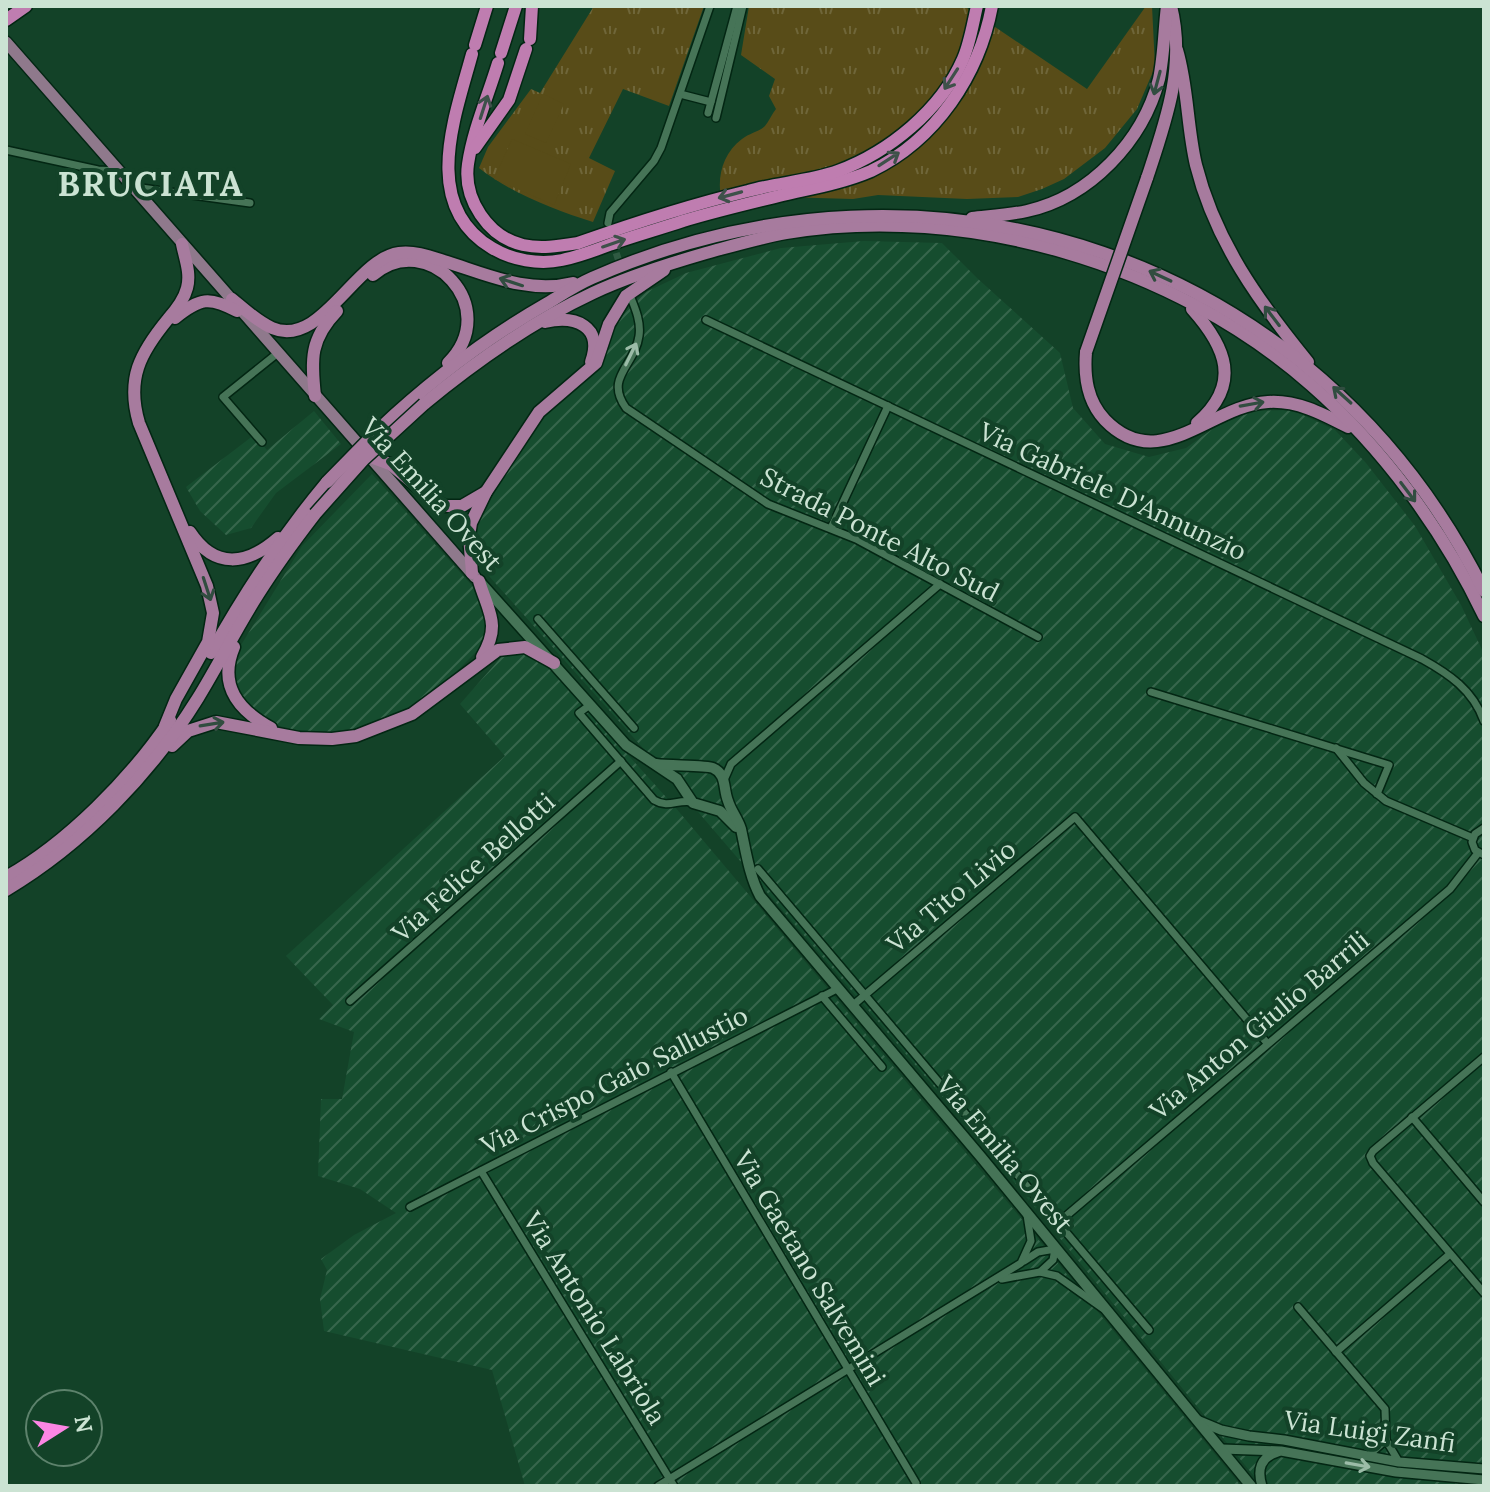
<svg xmlns="http://www.w3.org/2000/svg" width="1490" height="1492" font-family="Lora,serif">
	<style>
		.industrial { fill: url(#industrial-furrows) }
		.grass { fill: url(#grass-tufts) }
		.pitch { fill: #584c18 }
		.lines { fill: none; stroke-linecap: round; stroke-linejoin: round }
		.minor-tunnel { stroke: #2f5a42; stroke-width: 7; stroke-dasharray: 7 3.5; stroke-linecap: butt }
		.minor-casing { stroke: #032613; stroke-width: 10 }
		.tertiary-casing { stroke: #032613; stroke-width: 12 }
		.secondary-casing { stroke: #032613; stroke-width: 13 }
		.primary-casing { stroke: #032613; stroke-width: 14 }
		.trunk-casing { stroke: #032613; stroke-width: 15 }
		.motorway-casing { stroke: #032613; stroke-width: 15 }
		.minor { stroke: #467457; stroke-width: 7 }
		.tertiary { stroke: #467457; stroke-width: 9 }
		.secondary { stroke: #467457; stroke-width: 10 }
		.primary { stroke: #8f798c; stroke-width: 11 }
		.trunk { stroke: #a77b9e; stroke-width: 12 }
		.motorway { stroke: #bf7db0; stroke-width: 12 }
		.trunk-bridge-casing { stroke: #032613; stroke-width: 15; stroke-linecap: butt }
		.trunk-bridge { stroke: #a77b9e; stroke-width: 12 }
		.oneway { stroke: #3e514a }
		.oneway2 { stroke: #314d40 }
		.oneway3 { stroke: #9cbca8 }
		.labels { text-anchor: middle; dominant-baseline: central; stroke-width: 8; stroke-linejoin: round; paint-order: stroke }
		.street-label { font-size: 26px; fill: #cbe3d3; stroke: #134228 }
		.district-label { font-size: 34px; font-weight: bold; letter-spacing: 2px; fill: #cbe3d3; stroke: #134228 }
	</style>
	<defs>
		<pattern id="industrial-furrows" width="10" height="10" patternUnits="userSpaceOnUse" patternTransform="scale(2)"><rect width="10" height="10" fill="#164d2f"/><path d="M-1 1l2-2M0 10L10 0M9 11l2-2" fill="none" stroke="#37664c"/></pattern>
		<pattern id="grass-tufts" width="24" height="20" patternUnits="userSpaceOnUse" patternTransform="scale(2)"><rect width="24" height="20" fill="#584c18"/><path d="M3 7l-1-3M5 7V3M7 7l1-3M15 17l-1-3M17 17v-4M19 17l1-3" fill="none" stroke="#6f6639"/></pattern>
	</defs>
	<rect width="100%" height="100%" fill="#134228"/>
	<g class="industrial">
		<path d="M864 241 942 243 977 278 1060 353 1073 408 1105 444 1149 457 1186 448 1214 428 1249 411 1292 410 1335 430 1366 463 1415 526 1461 605 1484 654V1486H1262L983 1144 650 756 488 575 479 560 474 546 476 523 514 458 544 412 598 369 615 324 627 306 648 291 686 273 781 248Z"/>
		<path d="M314 411 341 444 276 493 251 528 226 535 200 511 186 487 254 435 267 450Z"/>
		<path d="M372 474 483 598 490 613 485 643 438 690 411 708 376 722 343 732 308 733 272 724 249 709 239 696 233 675 241 645 302 546Z"/>
		<path d="M515 651 532 654 545 663 675 807 1019 1216 1241 1486H525L492 1370 324 1331 320 1299 327 1270 321 1259 354 1235 396 1213 360 1189 318 1176 321 1099H342L354 1032 319 1019 333 1005 286 956 505 756 460 704 504 654Z"/>
	</g>
	<g class="grass">
		<path d="M594 6H704L669 106 623 89 589 158 615 171 593 222C554 210 511 193 479 168L488 147 531 89 540 93Z"/>
		<path d="M749 6H964L1087 89 1146 6H1152L1155 67 1137 109 1105 148 1064 179 1042 189 1018 197 967 199 878 195 853 199 783 197 734 202 721 198C717 176 723 153 742 139 749 133 759 132 765 126 769 121 772 114 776 109L769 96 775 79 741 55Z"/>
	</g>
	<g class="pitch">
		<path d="M543 94 564 104 546 143 525 134Z"/>
		<path d="M512 139 571 164 554 205 494 179Z"/>
	</g>
	<g class="lines">
		<path class="minor-tunnel" d="M613 243 630 296"/>
		<g class="minor-casing">
			<g id="minor">
				<path d="M680 94 711 102"/>
				<path d="M708 113 737 6"/>
				<path d="M716 118 743 6"/>
				<path d="M6 150 98 170 118 171"/>
				<path d="M134 187 250 203"/>
				<path d="M608 223 610 213 654 161 661 148 710 6"/>
				<path d="M631 298C636 310 641 323 639 336 635 366 604 377 626 408L768 504 856 539 1038 637"/>
				<path d="M706 320 1422 659C1449 674 1473 690 1484 721"/>
				<path d="M262 442 223 397 279 352"/>
				<path d="M831 528 888 406"/>
				<path d="M538 619 634 728"/>
				<path d="M1151 692 1389 765 1377 794"/>
				<path d="M590 705 579 713 654 800C669 809 677 799 692 802"/>
				<path d="M1336 748 1364 783 1386 801 1473 838"/>
				<path d="M724 780 731 764 940 584"/>
				<path d="M1484 828 1475 834 1472 842 1475 850 1484 855"/>
				<path d="M758 869 1149 1330"/>
				<path d="M822 996 882 1067"/>
				<path d="M350 1001 621 761"/>
				<path d="M852 1006 1075 817 1267 1043"/>
				<path d="M1484 1057 1373 1151 1370 1156 1373 1163 1484 1293"/>
				<path d="M671 1072 916 1483"/>
				<path d="M1412 1117 1484 1202"/>
				<path d="M481 1171 674 1486"/>
				<path d="M410 1207 837 989"/>
				<path d="M1059 1222 1450 889 1478 853"/>
				<path d="M1024 1261 1038 1252 1055 1249 1053 1260 1040 1272"/>
				<path d="M1002 1279 1040 1272 1057 1276 1102 1308"/>
				<path d="M1298 1307 1385 1409 1386 1440 1399 1462"/>
				<path d="M1336 1352 1450 1254"/>
				<path d="M1369 1455 1386 1440"/>
				<path d="M658 1486 1021 1263 1031 1241 1027 1215"/>
			</g>
		</g>
		<g class="tertiary-casing">
			<g id="tertiary">
				<path d="M1197 1420 1221 1430 1249 1436 1284 1440 1399 1462 1484 1469"/>
				<path d="M1222 1449 1281 1451 1396 1472 1484 1480"/>
				<path d="M1262 1486C1257 1470 1260 1457 1278 1452"/>
			</g>
		</g>
		<g class="secondary-casing">
			<g id="secondary">
				<path d="M481 583 626 745 677 779 693 803 720 811 736 827"/>
				<path d="M656 764C669 766 706 765 713 768 727 774 723 789 728 801 731 811 738 819 741 829 746 852 749 875 760 896L981 1157 1251 1486"/>
			</g>
		</g>
		<g class="primary-casing">
			<path id="primary" d="M6 42 475 577"/>
		</g>
		<g class="trunk-casing">
			<g id="trunk">
				<path d="M1177 50C1188 87 1187 127 1196 165 1215 241 1259 302 1308 362"/>
				<path d="M1147 178C1166 121 1186 66 1171 6"/>
				<path d="M972 218C990 216 1009 215 1027 211 1090 197 1143 141 1159 79 1164 55 1164 30 1167 6"/>
				<path d="M373 275C427 228 504 307 448 363"/>
				<path d="M232 299C244 309 258 322 272 328 321 349 355 259 399 253 416 251 431 257 447 262 488 275 529 294 573 283"/>
				<path d="M1192 309C1226 347 1242 384 1197 423"/>
				<path d="M175 318C200 298 209 296 237 311"/>
				<path d="M545 322C575 315 604 326 591 362"/>
				<path d="M1086 352C1084 377 1087 401 1105 420 1159 476 1211 405 1268 402 1297 400 1323 414 1348 427"/>
				<path d="M315 396C311 359 310 339 337 311"/>
				<path d="M424 404C475 362 533 321 593 293 629 276 668 264 706 253 732 246 759 238 786 233 967 203 1174 264 1311 385 1383 448 1443 530 1484 616"/>
				<path d="M378 430C429 382 485 339 546 304 561 295 576 285 592 278 931 129 1317 255 1484 591"/>
				<path d="M368 456 390 464 433 500 445 506H462L486 492"/>
				<path d="M190 532C215 570 247 565 278 538"/>
				<path d="M472 573 469 536 471 523 486 492 539 412 596 363 609 324 626 296 664 270"/>
				<path d="M479 581C489 614 501 624 482 657"/>
				<path d="M234 647C218 685 238 710 271 728"/>
				<path d="M211 653C245 592 282 536 327 482"/>
				<path d="M165 726 176 699 208 642 213 613 207 586 139 423C126 379 140 353 168 319 176 310 184 300 187 288 191 273 185 259 182 244"/>
				<path d="M172 746 188 731 216 722 299 738 332 739 356 736 412 714 498 650 525 647 554 663"/>
				<path d="M6 877C67 843 131 778 170 720"/>
				<path d="M6 890C83 844 151 774 198 698 219 664 237 627 259 593 276 566 295 540 315 514"/>
			</g>
		</g>
		<g class="motorway-casing">
			<g id="motorway">
				<path d="M6 20 26 6"/>
				<path d="M530 39 532 6"/>
				<path d="M475 45 487 6"/>
				<path d="M501 53 516 6"/>
				<path d="M472 54C455 117 420 205 492 248 512 260 539 265 562 260 582 256 601 248 620 241 641 234 662 228 683 221 716 211 750 203 783 195 813 188 843 183 871 171 936 140 979 75 992 6"/>
				<path d="M498 63C488 96 473 130 468 164 463 199 488 237 523 245 541 249 559 246 578 243 634 223 690 205 748 191 777 183 810 181 838 171 889 152 941 110 963 59 970 43 973 23 977 6"/>
				<path d="M475 148 509 100 526 49"/>
			</g>
		</g>
		<use href="#minor" class="minor"/>
		<use href="#tertiary" class="tertiary"/>
		<use href="#secondary" class="secondary"/>
		<use href="#primary" class="primary"/>
		<use href="#trunk" class="trunk"/>
		<use href="#motorway" class="motorway"/>
		<g class="trunk-bridge-casing">
			<g id="trunk-bridge">
				<path d="M1086 352 1147 178"/>
				<path d="M327 482 378 430"/>
				<path d="M315 514 364 459 424 404"/>
			</g>
		</g>
		<use href="#trunk-bridge" class="trunk-bridge"/>
	</g>
	<defs><path id="oneway-shaft" d="M-6 0H5M1.5-3L5.5 0L1.5 3" fill="none" stroke-width="1.6" stroke-linecap="round" stroke-linejoin="round" transform="scale(2)"/></defs>
	<g class="oneway">
		<use href="#oneway-shaft" transform="translate(951 79) rotate(123)"/>
		<use href="#oneway-shaft" transform="translate(484 107) rotate(-72)"/>
		<use href="#oneway-shaft" transform="translate(889 159) rotate(-33)"/>
		<use href="#oneway-shaft" transform="translate(730 195) rotate(165)"/>
		<use href="#oneway-shaft" transform="translate(614 243) rotate(-19)"/>
	</g>
	<g class="oneway2">
		<use href="#oneway-shaft" transform="translate(1157 83) rotate(105)"/>
		<use href="#oneway-shaft" transform="translate(1160 276) rotate(-155)"/>
		<use href="#oneway-shaft" transform="translate(511 282) rotate(-162)"/>
		<use href="#oneway-shaft" transform="translate(1272 316) rotate(-127)"/>
		<use href="#oneway-shaft" transform="translate(1342 395) rotate(-138)"/>
		<use href="#oneway-shaft" transform="translate(1252 404) rotate(-10)"/>
		<use href="#oneway-shaft" transform="translate(1408 492) rotate(53)"/>
		<use href="#oneway-shaft" transform="translate(207 589) rotate(72)"/>
		<use href="#oneway-shaft" transform="translate(212 724) rotate(-9)"/>
	</g>
	<g class="oneway3">
		<use href="#oneway-shaft" transform="translate(631 354) rotate(-64)"/>
		<use href="#oneway-shaft" transform="translate(1358 1465) rotate(10)"/>
	</g>
	<g class="labels">
		<g class="street-label">
			<text transform="translate(1113 491) rotate(25)">Via Gabriele D'Annunzio</text>
			<text transform="translate(432 494) rotate(48)">Via Emilia Ovest</text>
			<text transform="translate(880 534) rotate(27)">Strada Ponte Alto Sud</text>
			<text transform="translate(473 867) rotate(-42)">Via Felice Bellotti</text>
			<text transform="translate(951 896) rotate(-40)">Via Tito Livio</text>
			<text transform="translate(1259 1025) rotate(-40)">Via Anton Giulio Barrili</text>
			<text transform="translate(614 1080) rotate(-27)">Via Crispo Gaio Sallustio</text>
			<text transform="translate(1005 1154) rotate(50)">Via Emilia Ovest</text>
			<text transform="translate(810 1268) rotate(59)">Via Gaetano Salvemini</text>
			<text transform="translate(595 1318) rotate(58)">Via Antonio Labriola</text>
			<text transform="translate(1370 1431) rotate(8)">Via Luigi Zanfi</text>
		</g>
		<g class="district-label">
			<text x="151" y="183">BRUCIATA</text>
		</g>
	</g>
	<rect width="1490" height="1492" fill="none" stroke="#cbe3d3" stroke-width="16"/>
	<g transform="translate(64 1428) rotate(79)"><circle r="38" fill="#134228" stroke="#5d826c" stroke-width="2"/>
	<path d="M0-6L14 30L0 20L-14 30Z" fill="#fc86e4"/>
	<text y="-12" font-size="22" font-weight="bold" text-anchor="middle" fill="#cbe3d3">N</text>
	</g>
</svg>
